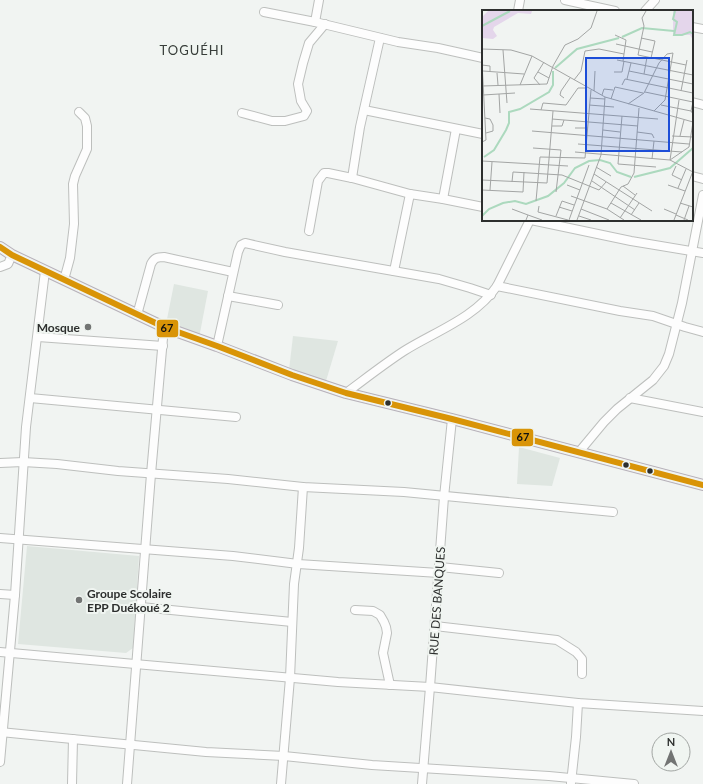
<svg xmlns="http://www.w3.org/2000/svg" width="703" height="784" font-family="Lato,sans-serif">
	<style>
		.built { fill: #dfe6e1 }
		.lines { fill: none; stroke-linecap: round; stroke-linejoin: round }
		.minor-casing { stroke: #bdbfbd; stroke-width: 10 }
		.major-casing { stroke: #b6b1b9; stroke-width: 12 }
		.minor { stroke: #fdfdfd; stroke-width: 8 }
		.major { stroke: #eeebef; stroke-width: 10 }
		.bus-1-casing { stroke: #f0f5f1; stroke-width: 9 }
		.bus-1 { stroke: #d99407; stroke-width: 6 }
		.poi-dot { fill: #727473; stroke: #f0f5f1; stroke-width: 1.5 }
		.bus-dot { fill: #2d2f2e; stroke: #f0f5f1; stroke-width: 1.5 }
		.labels { text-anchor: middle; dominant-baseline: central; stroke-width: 4; stroke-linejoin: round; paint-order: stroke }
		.poi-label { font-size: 12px; font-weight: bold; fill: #2d2f2e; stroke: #f0f5f1; text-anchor: end }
		.street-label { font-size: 12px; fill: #2d2f2e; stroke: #f0f5f1 }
		.neighbourhood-label { font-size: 13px; letter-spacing: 1px; fill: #383d3a; stroke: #f0f5f1 }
		.inset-river { fill: none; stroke: #acd9be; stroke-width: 2 }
		.inset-road { fill: none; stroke: #a3a5a4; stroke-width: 1 }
		.view { fill: #1d4ed8; fill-opacity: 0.15; stroke: #1d4ed8; stroke-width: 2 }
		.inset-edge { fill: none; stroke: #2d2f2e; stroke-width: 2 }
		.line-badge { stroke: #f0f5f1; stroke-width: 1.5 }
		.pale-badge-label { font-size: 11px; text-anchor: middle; font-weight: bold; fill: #111 }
	</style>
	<rect width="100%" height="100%" fill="#f1f4f2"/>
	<g class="built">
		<path d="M174 284 208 291 199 338 166 324Z"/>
		<path d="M293 336 338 341 326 381 289 370Z"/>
		<path d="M519 447 560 458 552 486 517 484Z"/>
		<path d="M27 546 139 556 133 648 126 653 18 644Z"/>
	</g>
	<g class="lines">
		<g class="minor-casing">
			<g id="minor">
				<path d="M565 0 615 11"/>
				<path d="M518 11 520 0"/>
				<path d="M645 11 655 0"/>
				<path d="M264 12 315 22 398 42 438 48 483 58"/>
				<path d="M315 22 319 0"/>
				<path d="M692 27 703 29"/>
				<path d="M692 102 703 105"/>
				<path d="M364 110 483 134"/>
				<path d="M242 113 272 121H285L304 116 307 111 301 101 298 84 303 63 309 43 325 24"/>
				<path d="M692 176 703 179"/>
				<path d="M352 178 360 127 380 38"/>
				<path d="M443 199 456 129"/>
				<path d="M531 220 631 241 703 253"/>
				<path d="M309 231 318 181 324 173H328L352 178 410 194 443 199 483 207"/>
				<path d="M0 267 8 264 12 255"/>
				<path d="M394 271 410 194"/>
				<path d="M64 280 70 258 74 224 73 184 75 176 87 149V126L85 118 79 112"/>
				<path d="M497 286 620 311 653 316 685 327 703 332"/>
				<path d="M228 296 278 305"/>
				<path d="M137 315 151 264C154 258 157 257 164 257L233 272"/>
				<path d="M38 337 163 346"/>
				<path d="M217 346 238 252 241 245 245 243 285 252 439 279 470 288 491 295"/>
				<path d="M346 393C365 379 384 364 404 351 436 331 475 318 497 286L530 220"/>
				<path d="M30 398 236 417"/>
				<path d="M630 398 703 412"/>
				<path d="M579 452 604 422 617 409 653 380 664 366 669 354 682 303 703 195"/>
				<path d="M0 463 23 462 57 464 118 471 228 479 303 487 404 492 613 512"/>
				<path d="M0 538 233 556 298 564 439 573"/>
				<path d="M440 567 499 573"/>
				<path d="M0 594 15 595"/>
				<path d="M141 607 292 622"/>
				<path d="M355 610 373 611 380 615 384 622 386 627 387 633 383 653 390 685"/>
				<path d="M435 626 557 640 576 652 582 659V674"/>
				<path d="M0 652 338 682 430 687 578 703 703 711"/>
				<path d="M0 732 206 752 284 756 372 765 549 776 634 784"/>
				<path d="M0 762 15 595 26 427 45 271"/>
				<path d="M571 783 576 737 578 703"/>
				<path d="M72 784 73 739"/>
				<path d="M127 784 151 474 164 327"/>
				<path d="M281 784 290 678 294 584 299 548 303 487"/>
				<path d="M422 784 430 687 444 497 452 419"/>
			</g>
		</g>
		<g class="major-casing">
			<path id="major" d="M0 247 12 255 164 327 217 346 292 375 346 393 452 419 703 485"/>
		</g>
		<use href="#minor" class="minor"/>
		<use href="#major" class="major"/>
		<g class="bus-1-casing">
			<path id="bus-1" d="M0 247 12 255 164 327 217 346 292 375 346 393 452 419 703 485"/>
		</g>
		<use href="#bus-1" class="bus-1"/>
	</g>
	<g class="poi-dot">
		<circle cx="88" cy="327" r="4"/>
		<circle cx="79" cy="600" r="4"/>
	</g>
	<g class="bus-dot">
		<circle cx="388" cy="403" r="3.5"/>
		<circle cx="626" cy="465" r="3.5"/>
		<circle cx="650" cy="471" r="3.5"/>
	</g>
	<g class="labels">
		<g class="poi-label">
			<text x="80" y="327">Mosque</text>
			<text x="87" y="593" text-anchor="start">Groupe Scolaire<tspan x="87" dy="14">EPP Duékoué 2</tspan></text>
		</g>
		<g class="street-label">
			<text transform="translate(437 601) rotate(-86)">RUE DES BANQUES</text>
		</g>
		<g class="neighbourhood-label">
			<text x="192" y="50">TOGUÉHI</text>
		</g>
	</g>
	<g transform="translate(482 10)">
		<rect width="211" height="211" fill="#f1f4f2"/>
		<path d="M6 1H50L49 4 36 3 12 17 11 20 15 26 11 29 0 28V7ZM191 1H211V30L208 25H191Z" fill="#e4d6eb"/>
		<path class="inset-river" d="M193 1 191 9 195 12 192 25H200L208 22 211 24M0 16 28 1M140 27 160 18 192 21M73 58 95 39 137 28M2 147 12 140 24 120 27 113V102L38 99 67 82 71 75V61M152 167 188 158 211 138M0 206 7 199 21 193 33 191 44 194 66 186 82 173 93 158 107 151 118 150 128 153 135 162 149 167"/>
		<path class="inset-road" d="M164 1 160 8 162 16 156 45 204 55M133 25 144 30 141 51M159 28 173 31 169 48M134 34 170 42M0 39 29 40 50 46 123 87 211 112M21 40 25 93M135 50 211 65M0 52 4 130 0 132M0 55 8 56V62M1 61 42 64M147 61 211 74M56 62 67 68M132 62H140L142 51M15 63 16 75M162 64 165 47M145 69 149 53M92 70 99 61 103 41 117 39 142 44M38 75 50 46M58 75 52 68 62 52M140 75 143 69 211 83M0 76 65 74 71 56 83 35 96 29 109 18 115 1M112 81 113 61M199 81 205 50M163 82 211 92M17 84 18 103M1 85 33 83M120 85 122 79 131 80M82 88 78 85 79 81 88 68M108 88 123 89M129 89 133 77 161 83M197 90 188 150 211 162M211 92 209 101 211 104M146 94 162 83 177 53 185 44 191 43 183 90 172 101M107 95 132 97M179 95 209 101M48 99 176 109M59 100 61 93 84 95 96 78H105M140 106 136 154 174 157M3 108 8 109 11 115V121L4 123M70 109 156 116M70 116H80L82 110M93 118H106M121 120 138 122M50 121 207 134M155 122 170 124 172 128M190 126 211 127M198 126 202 110M96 134 200 142M51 138 79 140 74 182M93 142 188 150 207 137 211 112M170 149 172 131M0 151 86 156M194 156 190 165 200 170M114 157 129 166M112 164 170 201M0 170 65 173 71 101M110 171 153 200M30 172 31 162 80 165 117 180 124 172M85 175 98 180M186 175 203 181M141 176 153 185M196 178 204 159M0 180 41 182 42 162M8 180 10 152M89 186 125 199 142 210M54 191 58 147 103 148 109 80M129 193 159 210M198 193 211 197M57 196 56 202 86 210M77 197 90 201M30 199 46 205M99 199 127 210M125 199 139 177 146 174 152 163 157 98M182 199 194 204M149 205 157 193M194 205 206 210M74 206 80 191 92 195M97 206 109 210M138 208 155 183M44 210 46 205 60 210M87 210 107 155M95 210 119 145 123 87M192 210 211 161M202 210 207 196"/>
		<path class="view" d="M104 48H187V141H104Z"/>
		<rect width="211" height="211" class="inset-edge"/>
	</g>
	<g class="line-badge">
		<rect x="156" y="319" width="23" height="19" rx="4" fill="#d99407"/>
		<rect x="511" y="428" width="23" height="19" rx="4" fill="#d99407"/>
	</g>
	<g class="pale-badge-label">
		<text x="167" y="332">67</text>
		<text x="523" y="441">67</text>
	</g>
	<g transform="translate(671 752)"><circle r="19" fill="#f0f5f1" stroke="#a2a6a3"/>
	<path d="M0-3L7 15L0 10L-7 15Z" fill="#727473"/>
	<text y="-6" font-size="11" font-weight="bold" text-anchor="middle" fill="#2d2f2e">N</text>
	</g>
</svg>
